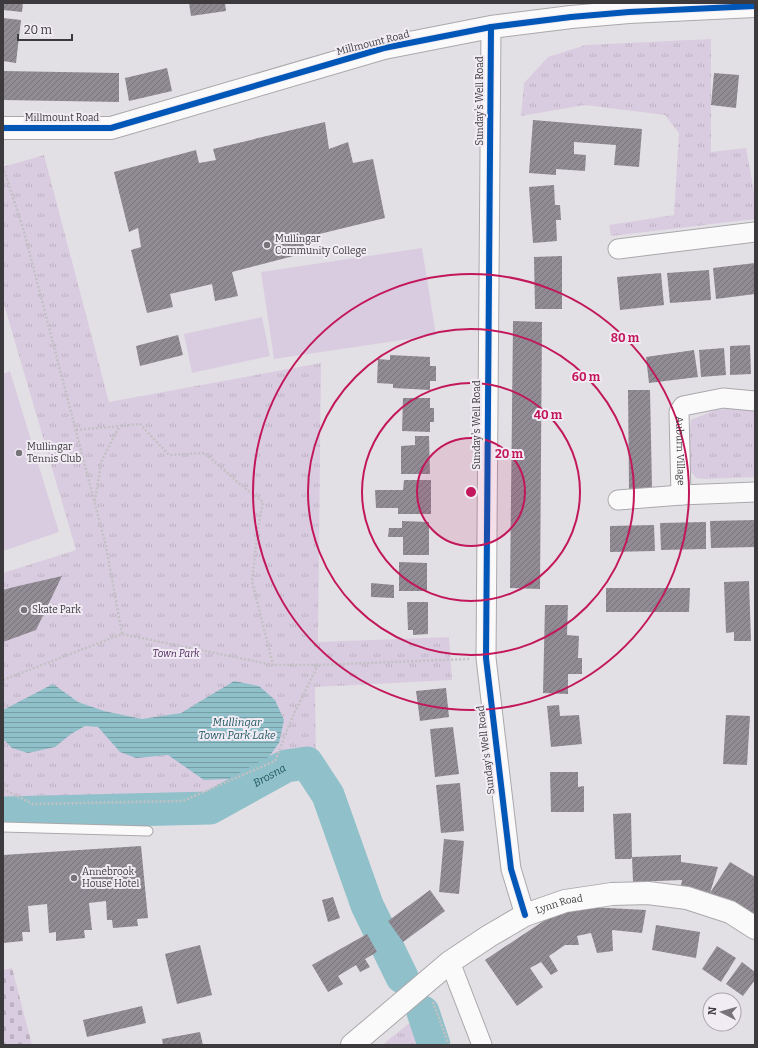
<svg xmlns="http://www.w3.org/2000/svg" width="758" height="1048" font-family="Bitter,serif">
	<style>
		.grass { fill: url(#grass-tufts) }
		.cemetery { fill: url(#cemetery-stones) }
		.garden { fill: #dacce0 }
		.water { fill: url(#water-rules) }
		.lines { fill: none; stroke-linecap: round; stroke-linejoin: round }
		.river { stroke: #90c0ca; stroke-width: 33 }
		.building { fill: url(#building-hatch) }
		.service-casing { stroke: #aaa8ab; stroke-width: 11 }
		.minor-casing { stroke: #aaa8ab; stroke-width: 21 }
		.tertiary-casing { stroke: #aaa8ab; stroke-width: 24 }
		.path { stroke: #c2c1c3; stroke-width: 2.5; stroke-dasharray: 2 2; stroke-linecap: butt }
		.service { stroke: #fbfafb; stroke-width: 9 }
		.minor { stroke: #fbfafb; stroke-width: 19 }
		.tertiary { stroke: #fbfafb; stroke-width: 22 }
		.cycleway-casing { stroke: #f1ebf4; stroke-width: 8 }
		.cycleway { stroke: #0057b8; stroke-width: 6 }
		.ring { fill: none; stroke: #c2185b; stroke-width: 2 }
		.poi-dot { fill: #767478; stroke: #f1ebf4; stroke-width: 1.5 }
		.labels { text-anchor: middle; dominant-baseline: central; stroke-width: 4; stroke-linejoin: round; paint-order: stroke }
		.street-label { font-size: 10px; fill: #3c3a3d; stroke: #f1ebf4 }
		.poi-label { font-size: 10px; fill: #3c3a3d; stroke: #f1ebf4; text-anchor: start }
		.park-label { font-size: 10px; font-style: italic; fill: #512960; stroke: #f1ebf4 }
		.water-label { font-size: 11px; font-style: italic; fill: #1f5963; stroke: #f1ebf4 }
		.centre { fill: #c2185b; stroke: #f1ebf4; stroke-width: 2 }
		.ring-label { font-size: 12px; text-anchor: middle; font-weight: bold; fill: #c2185b; stroke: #f1ebf4; stroke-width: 4; stroke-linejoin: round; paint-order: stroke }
	</style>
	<defs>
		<pattern id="grass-tufts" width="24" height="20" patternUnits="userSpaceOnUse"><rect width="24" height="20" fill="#dacce0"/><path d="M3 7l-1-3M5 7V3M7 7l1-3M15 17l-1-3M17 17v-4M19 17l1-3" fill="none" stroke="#bcb0c1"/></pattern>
		<pattern id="cemetery-stones" width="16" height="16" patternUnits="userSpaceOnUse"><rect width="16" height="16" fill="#dacce0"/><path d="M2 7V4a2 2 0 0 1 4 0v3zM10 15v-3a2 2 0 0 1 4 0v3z" fill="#bcb0c1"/></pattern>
		<pattern id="water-rules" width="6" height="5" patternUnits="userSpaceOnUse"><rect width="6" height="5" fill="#90c0ca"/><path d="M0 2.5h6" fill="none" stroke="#779da5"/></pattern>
		<pattern id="building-hatch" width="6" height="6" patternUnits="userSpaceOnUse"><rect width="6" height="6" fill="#918b94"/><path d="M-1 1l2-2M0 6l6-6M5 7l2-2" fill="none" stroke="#78737a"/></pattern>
	</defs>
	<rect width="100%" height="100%" fill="#e3e0e5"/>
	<g class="grass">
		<path d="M711 39V152L746 148 755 197V219L611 236 609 225 674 215 679 133 665 115 585 105 521 116 524 83 548 57 586 45Z"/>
		<path d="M44 155 109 402 321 363 318 642 449 637 452 680 315 687 316 757 280 763 201 802 7 810 3 805V573L76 550 3 301V167Z"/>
		<path d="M737 408 755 410V477L706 479 696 478 690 471 689 437 691 420 715 410Z"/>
		<path d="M423 1012 434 1045H382Z"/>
	</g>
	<path class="cemetery" d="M12 968 32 1045H3V970Z"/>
	<g class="garden">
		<path d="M422 248 436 335 274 359 261 272Z"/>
		<path d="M262 317 270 356 192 373 184 334Z"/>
		<path d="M10 371 59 532 3 551V374Z"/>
	</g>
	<path class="water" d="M234 681 259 686 275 700 284 720 279 743 266 761 228 779 204 780 168 755 136 758 120 752 98 727 85 726 71 734 55 747 28 753 12 748 3 739V710L53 684 78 702 104 711 142 719 181 713Z"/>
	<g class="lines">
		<g class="river">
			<path id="s1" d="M3 813 210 808 286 766 307 763 328 795 367 905 402 977"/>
			<path d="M423 1012 434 1045"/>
		</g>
	</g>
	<g class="building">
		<path d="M3 3H23L22 12 3 10Z"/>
		<path d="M189 3H225L226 11 191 16Z"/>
		<path d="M3 18 21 20 16 63 3 61Z"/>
		<path d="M167 68 172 91 129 101 125 78Z"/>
		<path d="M3 71 119 73V102L3 100Z"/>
		<path d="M714 73 739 75 736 108 711 105Z"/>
		<path d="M533 120 642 129 639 167 614 165 616 145 574 142V154L586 155 585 171 556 169V175L529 173Z"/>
		<path d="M325 122 329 149 348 142 353 163 373 159 385 218 303 238 305 253 232 272 238 296 215 301 212 284 170 294 173 307 147 313 131 250 141 247 138 228 129 232 114 172 196 150 199 163 216 160 213 149Z"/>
		<path d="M554 185 555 205H560L561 220H556L557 241 533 243 529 187Z"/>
		<path d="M562 256V309H535L534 257Z"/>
		<path d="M755 263V294L716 299 713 268Z"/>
		<path d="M709 270 711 300 670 303 667 273Z"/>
		<path d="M661 273 664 305 620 310 617 277Z"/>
		<path d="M513 321 542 322 540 589 510 588Z"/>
		<path d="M178 335 183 355 140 366 136 346Z"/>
		<path d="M750 345 751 374 730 375V346Z"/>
		<path d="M724 348 726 375 701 377 699 350Z"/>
		<path d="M694 350 698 377 649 383 646 357Z"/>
		<path d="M390 355 430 357V366H436V381H430V390L393 388V384L377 383 378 359 390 360Z"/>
		<path d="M628 390H650L652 488 629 489Z"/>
		<path d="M403 398H430V408H434V422H430V432L402 431Z"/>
		<path d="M415 436H429L430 474H401V446L415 445Z"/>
		<path d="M404 480H431V514H398V508H376L375 490H403Z"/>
		<path d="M755 520V547L711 548 710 521Z"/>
		<path d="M402 521 429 522V555H403V537H388L389 528H402Z"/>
		<path d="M706 522V549L661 550 660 523Z"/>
		<path d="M654 525 655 551 610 552V526Z"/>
		<path d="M399 562 427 563V591H399Z"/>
		<path d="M62 576 36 630 3 642V590L14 587Z"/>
		<path d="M749 581 751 641H734V632L726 633 724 582Z"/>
		<path d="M371 583 394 585V598L371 597Z"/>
		<path d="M606 588H690L689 612H606Z"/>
		<path d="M407 602H428V634L413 635V630H408Z"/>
		<path d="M545 605H568L567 635 579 636 578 658H582V674H568V694L543 693Z"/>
		<path d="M446 688 449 717 420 721 416 691Z"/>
		<path d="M559 705 560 716 579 715 582 744 551 747 547 706Z"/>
		<path d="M726 715 750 716 747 765 723 764Z"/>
		<path d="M453 727 459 774 435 777 430 729Z"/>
		<path d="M550 772H578V787L584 786V812H551Z"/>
		<path d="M460 783 464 831 441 833 436 785Z"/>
		<path d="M631 813 632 857 631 859H615L613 814Z"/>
		<path d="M444 839 464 841 459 894 439 892Z"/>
		<path d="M141 846 148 918 137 919 138 926 113 928 112 920H107L106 901 89 903 92 930H84L85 938 56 941V932L49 933 47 904 28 906 30 932H22L23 941 3 943V855Z"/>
		<path d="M681 855V862L718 867 710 893 681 886 682 880 633 882 632 857Z"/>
		<path d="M730 862 755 877V918L710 893Z"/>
		<path d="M430 890 445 911 403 942 388 921Z"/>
		<path d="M333 897 340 918 328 922 322 900Z"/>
		<path d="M589 907 646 910 642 933 612 930 613 951 597 953 591 933 577 936 579 945H565L549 956 558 971 551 975 541 962 530 968 543 987 517 1006 485 960 551 916Z"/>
		<path d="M656 925 700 932 696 958 652 950Z"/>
		<path d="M367 934 377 952 365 959 370 967 360 972 356 965 338 976 343 984 328 992 312 965Z"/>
		<path d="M200 945 212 995 177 1004 165 954Z"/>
		<path d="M717 946 736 958 721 982 702 969Z"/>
		<path d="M742 962 755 972V980L743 996 726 984Z"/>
		<path d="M142 1006 146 1023 87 1037 83 1020Z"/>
		<path d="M200 1032 203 1045H163L162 1039Z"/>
	</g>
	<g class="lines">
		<g class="service-casing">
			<path id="service" d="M3 827 148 831"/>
		</g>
		<g class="minor-casing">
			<g id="minor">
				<path d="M491 27 486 658 511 869 525 915"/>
				<path d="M618 249 755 232"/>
				<path id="s2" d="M755 401 723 398 683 406 679 412 681 495 755 492"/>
				<path d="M618 500 681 495"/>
				<path d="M450 962 482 1045"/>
			</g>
		</g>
		<g class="tertiary-casing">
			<g id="tertiary">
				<path d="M3 128H111L384 48 491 27 571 17 629 12 755 6"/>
				<path id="s3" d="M352 1045 450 962 489 936 525 915 565 901 612 894 648 893 687 898 730 912 755 928"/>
			</g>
		</g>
		<g class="path">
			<path d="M3 167 23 228 106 546 122 634"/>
			<path d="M76 430 140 424 169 455 205 453 241 485 263 502 258 528 252 581 273 665"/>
			<path d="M95 501 101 462 119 427"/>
			<path d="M3 680 122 634 273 665H318L469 659"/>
			<path d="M3 789 33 804 183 801 275 761 292 718 318 665"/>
			<path d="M433 1002 449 1045"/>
		</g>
		<use href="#service" class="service"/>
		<use href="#minor" class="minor"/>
		<use href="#tertiary" class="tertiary"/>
		<g class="cycleway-casing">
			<g id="cycleway">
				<path d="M491 27 486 658 511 869 525 915"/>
				<path d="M3 128H111L384 48 491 27 571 17 629 12 755 6"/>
			</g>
		</g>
		<use href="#cycleway" class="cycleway"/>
	</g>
	<circle cx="471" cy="492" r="54" fill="#c2185b" fill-opacity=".12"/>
	<g class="ring">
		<circle cx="471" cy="492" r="54"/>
		<circle cx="471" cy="492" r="109"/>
		<circle cx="471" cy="492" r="163"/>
		<circle cx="471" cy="492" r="218"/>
	</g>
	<g class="poi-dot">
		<circle cx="267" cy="245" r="4"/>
		<circle cx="19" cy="453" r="4"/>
		<circle cx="24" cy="610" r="4"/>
		<circle cx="74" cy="878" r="4"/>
	</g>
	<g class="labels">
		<g class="street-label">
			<text transform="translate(373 43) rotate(-14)">Millmount Road</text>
			<text transform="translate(480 101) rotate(-90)">Sunday's Well Road</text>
			<text x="62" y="118">Millmount Road</text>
			<text transform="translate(477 425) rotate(-90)">Sunday's Well Road</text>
			<text stroke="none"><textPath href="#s2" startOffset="119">Auburn Village</textPath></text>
			<text transform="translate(486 750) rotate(-97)">Sunday's Well Road</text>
			<text stroke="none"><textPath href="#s3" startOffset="253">Lynn Road</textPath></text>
		</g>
		<g class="poi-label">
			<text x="275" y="239">Mullingar<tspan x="275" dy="12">Community College</tspan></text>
			<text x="27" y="447">Mullingar<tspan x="27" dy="12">Tennis Club</tspan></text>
			<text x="32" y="610">Skate Park</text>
			<text x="82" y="872">Annebrook<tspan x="82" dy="12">House Hotel</tspan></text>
		</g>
		<g class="park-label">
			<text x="176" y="654">Town Park</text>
		</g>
		<g class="water-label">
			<text x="237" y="722">Mullingar<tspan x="237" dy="13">Town Park Lake</tspan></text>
			<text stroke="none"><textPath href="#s1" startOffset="275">Brosna</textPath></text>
		</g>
	</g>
	<circle cx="471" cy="492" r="6" class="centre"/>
	<g class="ring-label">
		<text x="625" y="342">80 m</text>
		<text x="586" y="381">60 m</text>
		<text x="548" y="419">40 m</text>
		<text x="509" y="458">20 m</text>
	</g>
	<rect width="758" height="1048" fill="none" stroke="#3c3a3d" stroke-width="8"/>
	<g transform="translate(722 1012) rotate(276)"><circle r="19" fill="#f1ebf4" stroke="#a9a4ab"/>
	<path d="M0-3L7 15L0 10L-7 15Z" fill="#767478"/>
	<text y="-6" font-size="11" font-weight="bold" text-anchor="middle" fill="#3c3a3d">N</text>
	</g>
	<path d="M18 34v6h54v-6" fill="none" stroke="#3c3a3d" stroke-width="2"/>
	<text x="24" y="34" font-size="12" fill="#3c3a3d" stroke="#f1ebf4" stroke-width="3" paint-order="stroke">20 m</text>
</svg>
